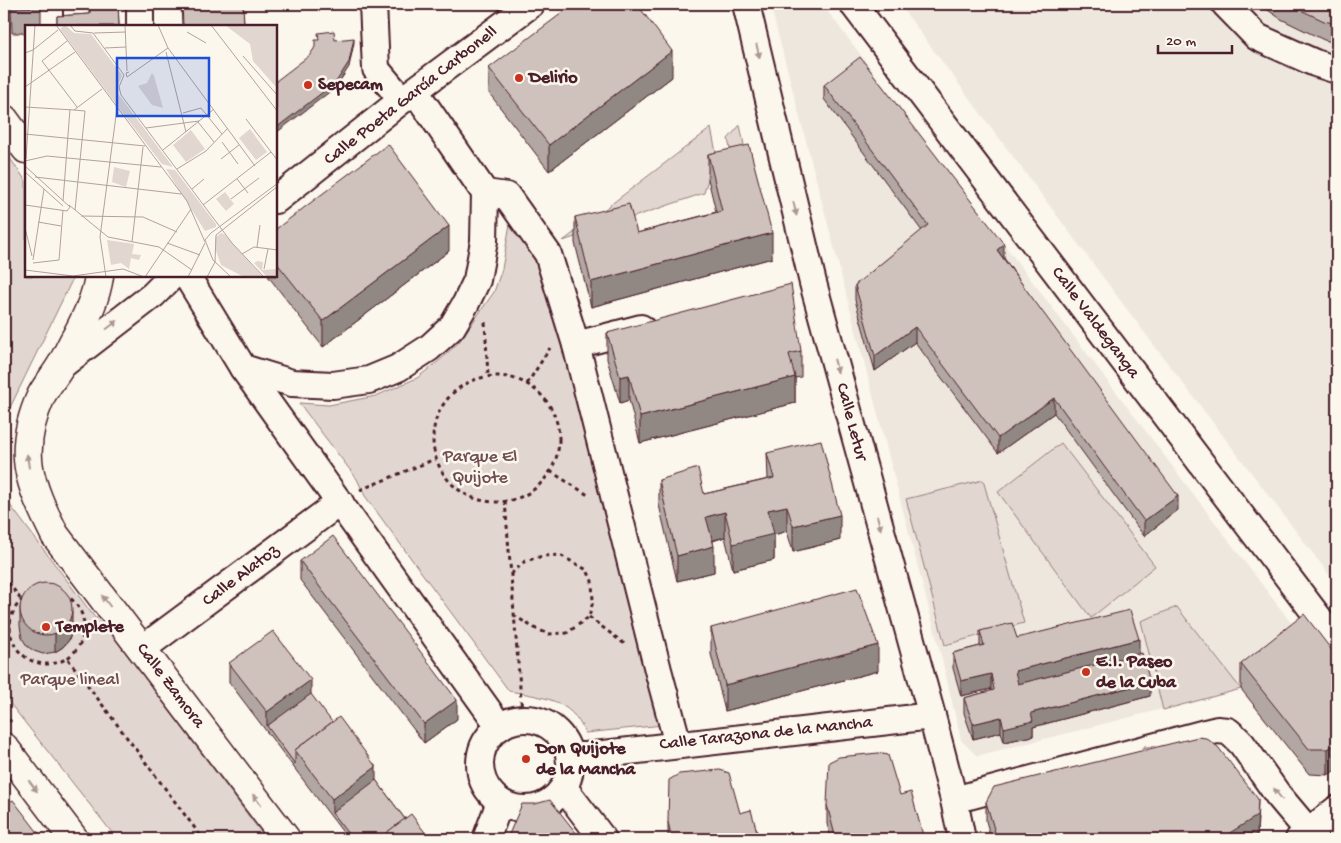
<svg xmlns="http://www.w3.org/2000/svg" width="1341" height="843" font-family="'Gochi Hand',sans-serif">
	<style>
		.built { fill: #eee7de }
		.green { fill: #e2d7d0; stroke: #967b7e }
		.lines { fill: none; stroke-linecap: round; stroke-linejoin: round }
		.minor-casing { stroke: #4a1f2b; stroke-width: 30 }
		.major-casing { stroke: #4a1f2b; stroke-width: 31 }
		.path { stroke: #4a1f2b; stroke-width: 3; stroke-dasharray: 4 4; stroke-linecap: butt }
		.minor { stroke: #fbf7ec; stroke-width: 26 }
		.major { stroke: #fbf7ec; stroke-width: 28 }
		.wall { fill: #b2a7a2; stroke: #4a1f2b }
		.shaded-wall { fill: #918884; stroke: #4a1f2b }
		.building { fill: #cfc2bc; stroke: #4a1f2b }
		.oneway { fill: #ab9695 }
		.poi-dot { fill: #c8321e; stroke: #fbf7ec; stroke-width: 2 }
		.labels { text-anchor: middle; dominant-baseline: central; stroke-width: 5; stroke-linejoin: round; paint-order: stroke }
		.poi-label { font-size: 18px; font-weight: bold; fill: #4a1f2b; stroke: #fbf7ec; text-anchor: start }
		.street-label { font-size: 18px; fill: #4a1f2b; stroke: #fbf7ec }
		.park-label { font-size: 18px; fill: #704d54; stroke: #fbf7ec }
		.inset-road { fill: none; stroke: #b4a19f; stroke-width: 1 }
		.view { fill: #1d4ed8; fill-opacity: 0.15; stroke: #1d4ed8; stroke-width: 2.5 }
		.inset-edge { fill: none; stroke: #4a1f2b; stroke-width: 2.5 }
	</style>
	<rect width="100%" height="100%" fill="#fbf7ec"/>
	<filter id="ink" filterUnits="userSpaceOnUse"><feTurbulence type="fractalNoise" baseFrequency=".02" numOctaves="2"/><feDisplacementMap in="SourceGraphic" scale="10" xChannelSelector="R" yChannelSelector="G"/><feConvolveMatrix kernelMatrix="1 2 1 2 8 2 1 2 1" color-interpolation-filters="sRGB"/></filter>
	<g filter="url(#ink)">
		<g class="built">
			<path d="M770 4H822L1304 640 1241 689 977 756 961 740 941 655Z"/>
			<path d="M899 4H1337V585L1150 340Z"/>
		</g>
		<g class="green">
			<path d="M740 125 749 170 735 172 728 139Z"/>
			<path d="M711 128 721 177 708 179 704 193 563 241Z"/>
			<path d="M4 150 26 181V276H74L4 420Z"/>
			<path d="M510 224 542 265 598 489 608 517 663 725 585 733C571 698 541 697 509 691L365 496 357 479 299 403 329 405 376 396 417 378 440 360 459 342 494 292 502 269Z"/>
			<path d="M1061 443 1155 566 1091 618 998 492Z"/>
			<path d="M983 480 1024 623 945 645 906 499Z"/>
			<path d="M4 497 96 619 98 616 266 839H117L4 696Z"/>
			<path d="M1177 607 1241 689 1163 710 1141 621Z"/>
		</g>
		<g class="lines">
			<g class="minor-casing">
				<g id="minor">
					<path d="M49 4V26"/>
					<path d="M140 4V26"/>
					<path d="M373 4 376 69 402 100"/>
					<path d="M746 4 813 283 932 716 954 800 962 839"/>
					<path d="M853 4 1337 642"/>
					<path d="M1225 4 1257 37 1315 63 1337 70"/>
					<path d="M485 193 507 196 548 254 576 345 658 670 678 744"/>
					<path d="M276 200 402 100 531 4"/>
					<path d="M187 276 243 368 500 727"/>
					<path d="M576 345 641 328"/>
					<path d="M61 366 153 295 172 276"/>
					<path d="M243 368 292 383 333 385 369 380 398 368 429 348 452 327 466 303 477 280 484 241 485 193 415 91"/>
					<path d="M142 649 340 502"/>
					<circle cx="525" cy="764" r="45"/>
					<path d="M570 756H586L932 716"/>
					<path d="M564 788 603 839"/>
					<path d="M954 800 1205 733 1217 730 1228 731 1236 738 1242 744 1278 795 1315 839"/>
					<path d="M486 839 500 802"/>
					<path d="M1299 839 1337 809"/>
				</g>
			</g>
			<g class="major-casing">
				<g id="major">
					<path d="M4 119 26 149"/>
					<path d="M99 276C96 298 86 318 76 337 70 347 66 358 60 367 54 377 46 386 41 396 16 452 29 483 55 535L286 839"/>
					<path d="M4 747 74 839"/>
				</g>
			</g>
			<g class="path">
				<path d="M485 322 488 376"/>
				<circle cx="496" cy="439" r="63"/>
				<path d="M527 384 550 348"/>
				<path d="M550 471 588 495"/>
				<path d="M360 490 435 459"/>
				<path d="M505 501 522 712"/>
				<path d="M511 574 525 561 543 556 560 555 587 570 592 581 593 601 589 617 567 633 549 634 534 628 515 616"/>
				<path d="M4 576 21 600"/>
				<circle cx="47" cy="627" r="37"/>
				<path d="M589 617 626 645"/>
				<path d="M68 659 203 839"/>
				<path d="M4 713 11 722"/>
			</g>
			<use href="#minor" class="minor"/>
			<use href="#major" class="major"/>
		</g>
		<g class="wall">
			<path d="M11 4H41V26H26V33H12Z"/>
			<path d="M55 4H118L119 26H57V16L89 14V5L55 7Z"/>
			<path d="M181 4H243L244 26H182Z"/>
			<path d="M1259 4H1337V43L1324 40 1281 19Z"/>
			<path d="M489 68 672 77 549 171 489 93Z"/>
			<path d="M824 85 1004 258 1178 510 1144 536 1054 413 998 453 915 342 875 371 855 300V285L922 231 824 99Z"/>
			<path d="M708 154 772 258 591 307 575 243V217L637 233 716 212 708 179Z"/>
			<path d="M276 229 449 251 323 347 268 276H276Z"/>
			<path d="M607 333 801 351V377L795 378V403L640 443 629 400 620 403 607 359Z"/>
			<path d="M767 453 840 540 793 552 787 531 774 535V560L733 570 725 537 713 541 714 572 677 581 659 505V480L704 494 768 479Z"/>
			<path d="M300 561 457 719 424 743 300 580Z"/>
			<path d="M20 607 72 631 69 640 63 647 55 652 43 654 34 651 27 646 22 638 20 626Z"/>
			<path d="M711 628 878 671 725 711 711 654Z"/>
			<path d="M980 631 1017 638 1139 654 1150 696 1033 727V736L1004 742 1001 732 973 739 964 713V698L991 691V689L961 696 953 668V653L980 646Z"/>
			<path d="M1337 657 1328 775 1309 774 1241 689V664Z"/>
			<path d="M229 663 376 780 405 819 430 839H348L229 682Z"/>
			<path d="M986 802 1258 818 1257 835 1250 839H991L986 821Z"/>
			<path d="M827 805 924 839H831L827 824Z"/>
			<path d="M740 813 759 839H668V822Z"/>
		</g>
		<g class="shaded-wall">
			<path d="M354 38V43L349 67 336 87 276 133V128Z"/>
			<path d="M672 51V77L549 171V145Z"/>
			<path d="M449 226V251L323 347V321Z"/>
			<path d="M772 233V258L591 307V282Z"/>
			<path d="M1004 244V259L997 250Z"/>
			<path d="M915 327V342L875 371V356Z"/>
			<path d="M629 375V400L620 403V377Z"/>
			<path d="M795 377V403L640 443V417Z"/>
			<path d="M1054 398V413L998 453V438Z"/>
			<path d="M1178 496V510L1144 536V521Z"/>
			<path d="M787 506V531L774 535V560L733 570V544L768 510Z"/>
			<path d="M725 512V537L706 542V517Z"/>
			<path d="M840 515V540L793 552V526Z"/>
			<path d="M714 546V572L677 581V556Z"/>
			<path d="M72 612V631L69 640 63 647 55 652V633Z"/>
			<path d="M1139 639V654L1015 685V671Z"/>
			<path d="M878 645V671L725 711V685Z"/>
			<path d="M991 674V689L961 696V681Z"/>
			<path d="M311 680V699L267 726V712Z"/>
			<path d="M1150 682V696L1033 727V736L1004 742V728L1031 713Z"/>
			<path d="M457 700V719L424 743V724Z"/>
			<path d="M1001 717V732L973 739V724Z"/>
			<path d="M1337 743V769L1328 775V749Z"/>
			<path d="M376 767V786L332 813V799Z"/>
			<path d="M1258 799 1257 835 1250 839H1220Z"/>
		</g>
		<g class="building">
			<path d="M12 4H41V7L12 8Z"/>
			<path d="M90 4H118L119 26H57V16L90 14Z"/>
			<path d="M182 4H243L244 26H183Z"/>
			<path d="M574 4H637L672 51 549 145 489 68Z"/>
			<path d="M1288 4H1337V24L1324 21Z"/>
			<path d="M334 31 335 40 354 38 349 62 336 82 276 128V81L310 55 315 47V40H319L318 33Z"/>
			<path d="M860 57 1004 244 997 250 1178 496 1144 521 1054 398 998 438 915 327 875 356 855 285 928 225 824 85Z"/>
			<path d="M388 144 449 226 323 321 276 262V229Z"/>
			<path d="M749 145 772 233 591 282 575 217 629 204 637 233 722 211 708 154Z"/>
			<path d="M791 284 801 351 789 354 795 377 640 417 629 375 620 377 607 333Z"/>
			<path d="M821 440 840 515 793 526 787 506 768 510 774 534 733 544 725 512 706 517 714 546 677 556 659 480 698 468 704 494 774 478 767 453Z"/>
			<path d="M333 536 457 700 424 724 300 561Z"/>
			<circle cx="46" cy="609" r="26"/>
			<path d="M857 588 878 645 725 685 711 628Z"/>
			<path d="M1130 610 1139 639 1015 671 1018 684 1142 653 1150 682 1031 713 1033 721 1004 728 1001 717 973 724 964 698 994 690 991 674 961 681 953 653 984 645 980 631 1012 623 1017 638Z"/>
			<path d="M1304 614 1337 657V743L1328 749H1309L1241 664Z"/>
			<path d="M273 631 311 680 267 712 229 663Z"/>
			<path d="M311 694 332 722 295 750V764L267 726Z"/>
			<path d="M339 717 376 767 332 799 295 750Z"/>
			<path d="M1198 737 1206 738 1218 747 1258 799 1257 816 1220 839H997L986 802 994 787Z"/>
			<path d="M878 753 888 755 900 795 911 792 924 839H836L827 805 829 762 839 757Z"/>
			<path d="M720 770 729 773 740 813 751 810 759 839H672L668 822 669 780 679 774Z"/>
			<path d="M376 780 405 819 378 839H352L332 813Z"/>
			<path d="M13 800 43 839H4V805Z"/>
			<path d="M550 800 581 839H507L522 804H535Z"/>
			<path d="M411 814 430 839H378Z"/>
		</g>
		<defs><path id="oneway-solid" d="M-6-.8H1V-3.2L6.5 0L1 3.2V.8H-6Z" transform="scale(1.25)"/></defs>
		<g class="oneway">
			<use href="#oneway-solid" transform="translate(758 51) rotate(77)"/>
			<use href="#oneway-solid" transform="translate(795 209) rotate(77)"/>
			<use href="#oneway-solid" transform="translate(112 325) rotate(-37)"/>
			<use href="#oneway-solid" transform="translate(836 366) rotate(75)"/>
			<use href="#oneway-solid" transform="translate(28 461) rotate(-98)"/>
			<use href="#oneway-solid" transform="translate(879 523) rotate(75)"/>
			<use href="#oneway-solid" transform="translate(106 601) rotate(-127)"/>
			<use href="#oneway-solid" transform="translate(1148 748) rotate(165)"/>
			<use href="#oneway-solid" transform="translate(33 786) rotate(53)"/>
			<use href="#oneway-solid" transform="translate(1278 794) rotate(-127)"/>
			<use href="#oneway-solid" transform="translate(257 800) rotate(-127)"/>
		</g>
	</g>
	<g class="poi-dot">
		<circle cx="519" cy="78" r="5"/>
		<circle cx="308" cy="85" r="5"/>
		<circle cx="46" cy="627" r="5"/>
		<circle cx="1086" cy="672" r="5"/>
		<circle cx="526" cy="759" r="5"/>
	</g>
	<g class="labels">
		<g class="poi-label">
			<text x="529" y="78">Delirio</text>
			<text x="318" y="85">Sepecam</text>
			<text x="56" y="627">Templete</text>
			<text x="1096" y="662">E.I. Paseo<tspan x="1096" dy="21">de la Cuba</tspan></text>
			<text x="536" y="749">Don Quijote<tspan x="536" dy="21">de la Mancha</tspan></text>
		</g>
		<g class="street-label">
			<text transform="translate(411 96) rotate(-38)">Calle Poeta García Carbonell</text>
			<text transform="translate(1095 323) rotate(53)">Calle Valdeganga</text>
			<text transform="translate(851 422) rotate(75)">Calle Letur</text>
			<text transform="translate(241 576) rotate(-37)">Calle Alatoz</text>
			<text transform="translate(170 686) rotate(53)">Calle Zamora</text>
			<text transform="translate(766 734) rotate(-6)">Calle Tarazona de la Mancha</text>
		</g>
		<g class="park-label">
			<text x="480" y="457">Parque El<tspan x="480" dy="21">Quijote</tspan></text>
			<text x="70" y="680">Parque lineal</text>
		</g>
	</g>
	<g transform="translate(25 25)">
		<rect width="252" height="252" fill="#fbf7ec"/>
		<path d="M40 0 49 8 66 9 97 50 91 66 148 142 137 139 90 78 35 4ZM200 0H252V63L228 36 225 19ZM127 48 129 51 138 83 127 80 113 61 122 58ZM225 104 242 127 231 135 214 113ZM166 105 180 124 161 137 148 120ZM89 142 105 146 101 162 87 157ZM141 144 150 145 191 199V202L180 206ZM200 167 209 179 201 186 191 174ZM196 208 199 209 238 252H219L196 240 190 223V213ZM82 215 109 219 107 229 116 230 114 235 106 233 104 244 96 238 86 240ZM232 236 238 237 237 245 252 244V252H242L229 238Z" fill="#e2d7d0"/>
		<path class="inset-road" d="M31 0 162 176 180 217M45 0 50 6 68 8 99 50 94 62 96 70 207 218 239 252M100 0 102 46M133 0 143 23 230 141M186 0 253 87M162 7 181 18M69 8 101 7M42 16 17 36 52 82M80 23 101 22M141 27 161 107M0 28 8 25 33 5M218 31 253 71M104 47 101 48 102 52 143 23M0 62 50 27M0 82 49 85 77 64M49 85 60 86 50 185M158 88 176 83 197 109M221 94 253 136M173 97 189 117M121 103 174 96M0 109 120 121M197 117 213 139M138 125 189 84M1 134 10 0M196 134 214 120M0 136 22 131 136 142M0 141 45 182 42 186 0 180M152 144 181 126 203 103M0 147 38 181M10 152 156 169M212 154 223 168M167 164 179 154M206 174 234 153M38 176 45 84M44 180 83 212 134 222 167 245M178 180 246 127M56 191 118 192 152 207M13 197 36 201M0 203 7 231M107 217 118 122M142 218 175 230M232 222 235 200M217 229 229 222 253 225M8 235 19 164M190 237 191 210 253 161M8 238 34 235 38 185M239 244 243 224M0 245 48 251 98 244 119 252M81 252 75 212 92 83M120 252 166 184M163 252 180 218M182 252 190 237M206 252 188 235 180 215 186 208 253 158"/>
		<path class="view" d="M92 33H184V91H92Z"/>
		<rect width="252" height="252" class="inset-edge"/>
	</g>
	<rect width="1341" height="843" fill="none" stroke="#fbf7ec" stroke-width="20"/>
	<rect x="10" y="10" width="1321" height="823" fill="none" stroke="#4a1f2b" stroke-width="2" filter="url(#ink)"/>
	<path d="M1158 45v8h74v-8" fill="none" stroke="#4a1f2b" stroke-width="2.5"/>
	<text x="1166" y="45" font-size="15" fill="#4a1f2b" stroke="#fbf7ec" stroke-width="4" paint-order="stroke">20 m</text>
</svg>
